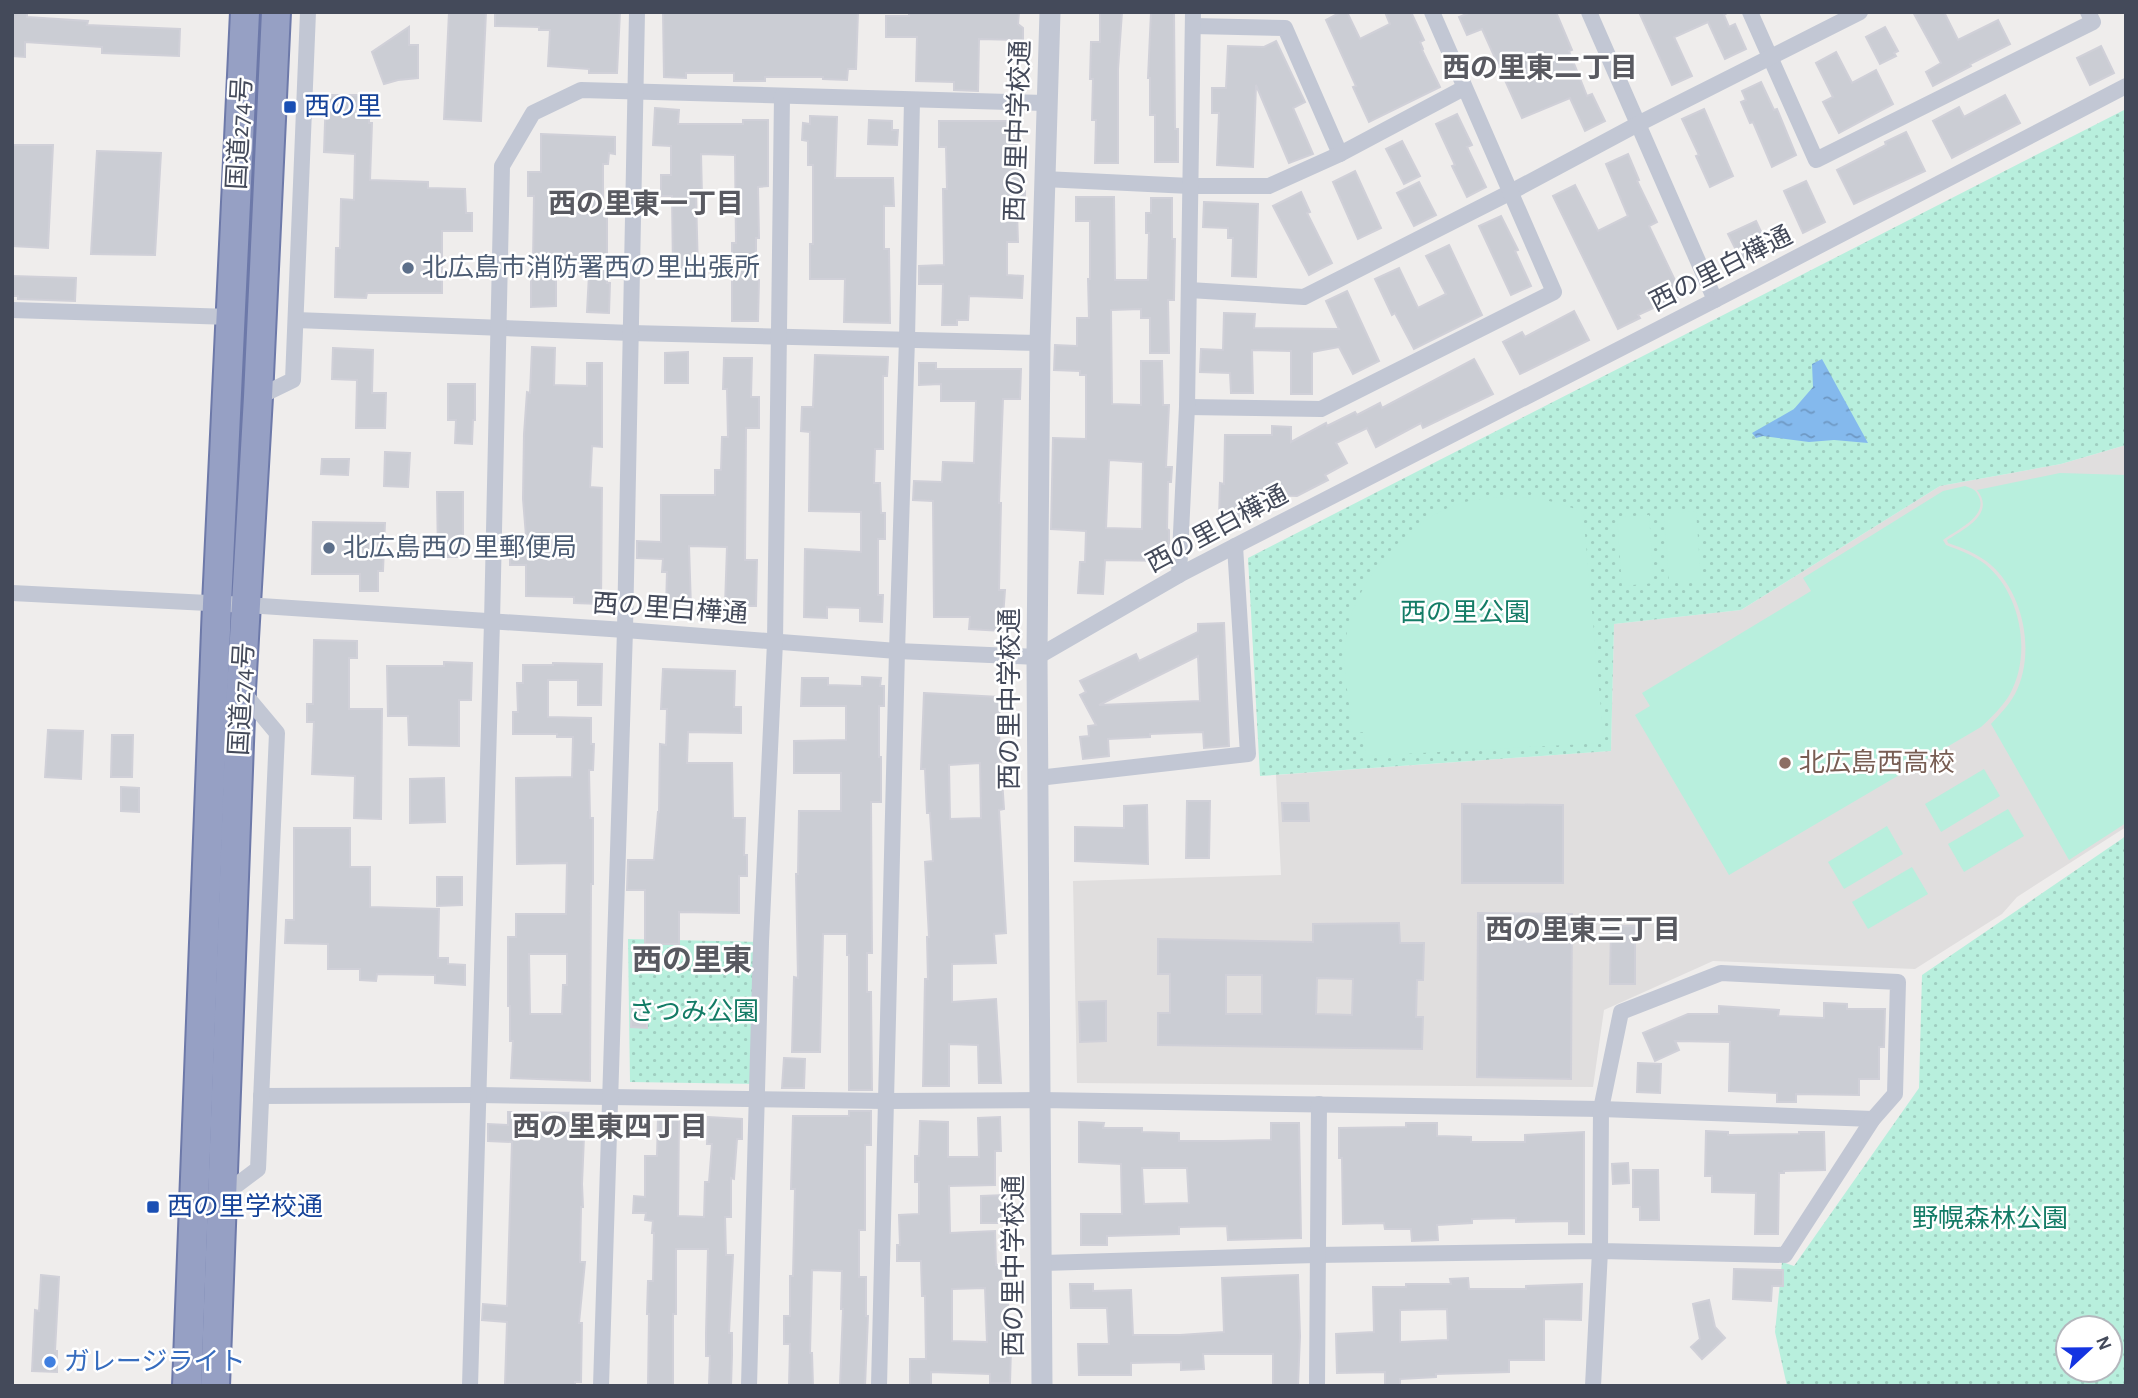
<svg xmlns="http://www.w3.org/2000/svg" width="2138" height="1398" font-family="'Alegreya Sans','Noto Sans JP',sans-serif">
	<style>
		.education { fill: #e0dede }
		.park { fill: url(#park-dots); fill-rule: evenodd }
		.pitch { fill: #b8efdd }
		.water { fill: url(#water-ripples) }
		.building { fill: #cbcdd4; stroke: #d0d0d8; stroke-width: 2; fill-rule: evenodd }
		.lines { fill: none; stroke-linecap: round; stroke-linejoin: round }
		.trunk-casing { stroke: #6d79a9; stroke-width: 32 }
		.minor { stroke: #c2c7d4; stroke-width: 16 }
		.tertiary { stroke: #c2c7d4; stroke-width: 21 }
		.trunk { stroke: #96a0c4; stroke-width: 28 }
		.transit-dot { fill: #1a4fb4; stroke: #fff; stroke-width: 2.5 }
		.service-dot { fill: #5c6f8a; stroke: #fff; stroke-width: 2.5 }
		.education-dot { fill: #8d6e63; stroke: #fff; stroke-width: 2.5 }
		.shop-dot { fill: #3f7fe0; stroke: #fff; stroke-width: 2.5 }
		.labels { text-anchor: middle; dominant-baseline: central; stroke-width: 5; stroke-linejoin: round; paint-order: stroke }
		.transit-label { font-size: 26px; fill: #164399; stroke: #fff; text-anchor: start }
		.street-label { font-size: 26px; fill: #444a5a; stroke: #fff }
		.service-label { font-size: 26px; fill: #4e5e75; stroke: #fff; text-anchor: start }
		.park-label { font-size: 26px; fill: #147c66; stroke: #fff }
		.education-label { font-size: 26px; fill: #785e54; stroke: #fff; text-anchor: start }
		.shop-label { font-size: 26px; fill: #366cbe; stroke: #fff; text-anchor: start }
		.neighbourhood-label { font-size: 28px; font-weight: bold; fill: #595a61; stroke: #fff }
		.quarter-label { font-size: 30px; font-weight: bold; fill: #595a61; stroke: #fff }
	</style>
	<defs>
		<pattern id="park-dots" width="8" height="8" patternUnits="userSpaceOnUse" patternTransform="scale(1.75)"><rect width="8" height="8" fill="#b8efdd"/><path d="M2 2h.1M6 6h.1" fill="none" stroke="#9fcec0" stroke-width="1.8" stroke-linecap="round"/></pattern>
		<pattern id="water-ripples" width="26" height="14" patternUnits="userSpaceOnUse" patternTransform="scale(1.75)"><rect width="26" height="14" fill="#84b9ed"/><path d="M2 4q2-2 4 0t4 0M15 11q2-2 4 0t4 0" fill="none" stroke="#6e98c3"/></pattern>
	</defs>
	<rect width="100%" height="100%" fill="#efedec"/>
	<path class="education" d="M2126 445V827L2017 897 2002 914 1915 969 1713 961 1604 1010 1593 1087 1077 1083 1073 881 1281 875 1276 775 1611 751 1614 624 1741 610 1940 486 2061 464Z"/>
	<g class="park">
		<path d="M2126 109V445L2061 464 1940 486 1741 610 1614 624 1611 751 1260 776 1248 558Z"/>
		<path d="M2126 836V1386H1787L1775 1332 1782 1262 1794 1266 1919 1088 1922 975ZM2068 1328H2110V1370H2068Z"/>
		<path d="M628 939 761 942 758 1084 630 1082Z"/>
	</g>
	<g class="pitch">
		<path d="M2060 473 2126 475V823L2069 860 1991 724C2000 714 2009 705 2015 694 2036 654 2024 594 1991 565 1978 554 1963 548 1948 543L1947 540C1964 529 1996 514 1977 490Z"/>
		<path d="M1965 486C1971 488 1975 489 1978 495 1990 516 1956 530 1943 540L1946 545C1959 550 1973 555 1985 564 2021 593 2032 654 2010 694 2003 706 1992 717 1981 727L1729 875 1635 715 1650 706 1642 693 1811 591 1803 578 1943 491Z"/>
		<path d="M1516 497C1540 497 1560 503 1583 512L1604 743 1366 756 1364 732 1353 733C1349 700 1341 665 1347 632 1356 582 1406 523 1453 506 1473 498 1495 497 1516 497Z"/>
		<path d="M1696 511 1701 580 1669 582 1664 514Z"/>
		<path d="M1649 515 1654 583 1622 586 1617 517Z"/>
		<path d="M1984 769 2000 796 1941 832 1925 804Z"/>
		<path d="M2008 809 2024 836 1964 872 1948 844Z"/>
		<path d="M1887 826 1903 854 1844 889 1828 862Z"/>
		<path d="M1912 867 1928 894 1868 929 1852 902Z"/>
	</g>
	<path class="water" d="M1822 359 1868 443 1834 440 1809 442 1763 436 1756 438 1752 433 1794 409 1813 387 1812 364Z"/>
	<g class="building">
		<path d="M12 12H27V17L88 21 87 25 180 29 179 56 102 53V47L25 42V57L12 56Z"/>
		<path d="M449 12H486L481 121 444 119Z"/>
		<path d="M495 12H620L617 73H589V69L548 66 550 30H539V27L495 26Z"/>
		<path d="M663 12H858L856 69H848L847 80 823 79V77H765V81H734V73H686V78L664 77Z"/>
		<path d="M909 12H1019L1018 24 1023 28V40L979 39 978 91 954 90V82L916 81 917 37H886V16H909Z"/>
		<path d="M1100 12H1122L1118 69V163H1095L1096 120H1092L1093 79H1090L1091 42H1100Z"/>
		<path d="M1151 12H1174L1175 129H1178V162H1155V115H1150V78H1148Z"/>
		<path d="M1341 12H1347L1360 39 1390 24 1385 12H1411L1424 40 1420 42 1423 49 1422 50 1440 87 1369 122 1353 87 1356 86 1326 20Z"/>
		<path d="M1471 12H1556L1572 50 1569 51 1587 96 1592 94 1605 121 1585 131 1570 98 1522 118 1482 29 1467 35 1459 17Z"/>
		<path d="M1639 12H1729L1724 15 1729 27 1735 24 1746 49 1725 59 1708 22 1677 36 1674 37 1692 76 1672 85Z"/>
		<path d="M1913 12H1944L1958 40 1998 20 2010 44 1970 64 1971 66 1933 86 1926 72 1941 63Z"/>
		<path d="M409 27V45H418V78L398 80 384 84 372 52Z"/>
		<path d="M1885 27 1898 51 1894 53 1896 56 1880 64 1866 37Z"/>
		<path d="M1276 41 1305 102 1293 108 1313 154 1289 163 1256 85 1253 167 1217 165 1219 113H1212V88H1226L1228 46 1264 47Z"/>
		<path d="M2101 46 2114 73 2090 85 2077 58Z"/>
		<path d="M1836 52 1852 83 1876 70 1893 104 1839 133 1823 102 1833 97 1816 63Z"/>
		<path d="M1761 82 1774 110 1777 109 1796 155 1772 167 1753 122 1750 123 1741 102 1746 100 1742 91Z"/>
		<path d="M326 95H369V123H372L370 180 428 182V188L465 189 466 213H472V231H442V293H367L366 298 335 297 336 248H340L341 199 354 200 355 154 324 152Z"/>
		<path d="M2005 95 2020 123 1952 158 1933 121 1959 107 1964 117Z"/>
		<path d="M655 108 679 110 678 124H743V120H768V186L758 187 759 238H756V280H759L758 321H732V243H736L735 155 701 154 702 196H696L698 271H673L672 196H661V175H671V146L653 145Z"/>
		<path d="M1704 109 1733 176 1710 187 1696 156 1699 155 1682 119Z"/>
		<path d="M1457 114 1472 145 1467 147 1486 187 1467 197 1452 166 1455 165 1436 124Z"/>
		<path d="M810 116 837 117 835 178H893L894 206H884V249H889L890 323 844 322 845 279H810V244H813V165H808V141L802 140 803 123 810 124Z"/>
		<path d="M869 120 892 121V130H898L897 145 868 144Z"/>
		<path d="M939 121H1020V191H1025V213L1017 212 1018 242H1007V275L1023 276 1022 298 969 296 968 320H957V325H942L943 284H919V266L944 265 943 189H947L946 147H939Z"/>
		<path d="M1906 132 1925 171 1854 204 1837 170 1886 145 1885 142Z"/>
		<path d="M541 134 615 137V154L609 153 608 164H603V209H607V283H610L609 313 587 312 589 274 556 273V306L531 307V263H533L534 196H528V172H541Z"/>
		<path d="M1402 141 1420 176 1404 184 1386 149Z"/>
		<path d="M12 145H53L48 248 12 246Z"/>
		<path d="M97 151 161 153 155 255 91 254Z"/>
		<path d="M1628 154 1639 180 1637 181 1657 222 1649 226 1682 295 1638 315 1640 318 1618 329 1553 196 1575 185 1598 231 1628 216 1606 164Z"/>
		<path d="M1355 171 1381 228 1358 239 1333 182Z"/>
		<path d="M1806 181 1825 222 1803 233 1784 191Z"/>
		<path d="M1419 182 1436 215 1414 226 1397 193Z"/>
		<path d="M1301 192 1310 212 1307 213 1332 263 1309 275 1273 206Z"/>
		<path d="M1076 197H1114L1115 280H1148L1149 233H1146V213H1151V198H1172V239H1175L1174 300H1168L1169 353H1150V318H1141V309L1111 310 1112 404 1141 405V361H1162L1163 405H1169L1166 467H1172L1171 482H1168L1167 529 1169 530V561L1105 560 1103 594 1078 593 1080 562H1085L1086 531 1051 529 1053 438 1086 439V375H1080V371L1054 370 1055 345 1077 346V318H1089L1088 279H1090V221H1076ZM1109 460 1143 462 1142 529 1106 528Z"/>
		<path d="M1204 202 1258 204 1256 277 1232 276 1233 238H1228V228L1203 227Z"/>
		<path d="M1501 216 1518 250 1515 251 1531 286 1511 295 1479 226Z"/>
		<path d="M1756 221 1770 251 1743 264 1728 234Z"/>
		<path d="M1449 245 1482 315 1414 349 1395 313 1392 315 1375 279 1399 268 1418 308 1446 294 1426 256Z"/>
		<path d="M12 276 76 278 75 301 18 299V296H12Z"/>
		<path d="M1347 291 1379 361 1353 374 1339 347 1312 352V394H1291V351L1252 350 1253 393H1231L1230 373 1200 372 1201 349 1223 350 1224 313 1255 314 1254 328 1339 329 1326 301Z"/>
		<path d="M1574 311 1589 340 1520 374 1503 342 1522 332 1525 337Z"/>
		<path d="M532 347 555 348 554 385 587 386V363H602V447L592 446 590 487 602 488 601 604 574 603V597L526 596V565H510V555H504V535L526 536 523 499 524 434 527 392 530 393Z"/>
		<path d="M333 348 373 350 372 393H386L385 428H356L357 380 332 379Z"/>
		<path d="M688 352V383H665V353Z"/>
		<path d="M815 355 888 357 887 376H883V449H875L874 483H880L881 513H885V539H878V595H883L882 622 860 621V608L827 607V618L804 617 805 549 861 552V512L809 511 810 432 801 431 802 407H813Z"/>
		<path d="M724 358H752L751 397H759V428H746L745 560H757L756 606H725L727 547 689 546 691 608H666L667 572H662L663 559 637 558V541L661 542V495H715V470H721L722 437H728L727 389H723Z"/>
		<path d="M1474 359 1493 394 1423 428 1421 423 1376 447 1367 428 1336 443 1347 463 1325 475 1328 480 1297 496 1246 494 1245 519H1219L1220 483 1224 484 1225 435H1272V426L1291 427V442L1326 423 1327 426 1355 412 1357 415 1380 403 1382 408Z"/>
		<path d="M919 363H936V369H1021L1020 399H1003L999 503H1001L999 590H1005L1002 631 969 629 970 617H934L933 501 913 500 914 481 942 482 943 462 974 463 976 401H941V384L919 385Z"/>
		<path d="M448 384H475V420H473L472 444 455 443 456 420H448Z"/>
		<path d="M385 452 410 453 408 487 384 486Z"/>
		<path d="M322 459H349L348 475 321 474Z"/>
		<path d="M437 492H463V557H438Z"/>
		<path d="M313 522 385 523 383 571H378V591H360V574H312Z"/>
		<path d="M1224 623 1229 746 1204 748 1203 732 1150 734V737L1108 739 1109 756 1083 759 1080 737 1089 736 1088 726 1096 725 1080 695 1086 692 1080 681 1136 654 1139 661 1198 632V624ZM1198 656 1200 701 1099 705Z"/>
		<path d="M314 640 357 641V658H349V709H382L381 819 354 818 355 776 312 774 314 722H307V704H313Z"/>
		<path d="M444 662 472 663 471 700H459V746L409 745 408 716H388L387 666H444Z"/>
		<path d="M553 663 602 664 601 705H578V680H548V717L591 718V744H594L593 770H589L590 818H593V884H591L590 1081 511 1078 513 1041H510V1006H508V937H516V914H566L567 863 517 864 516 778 572 777 573 737H557V734H513V712H518L517 683H523V665H553ZM529 954H567V985H563L562 1014H530Z"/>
		<path d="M663 669 735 671 734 707H741V733L688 732 687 763H732L733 818H745L744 855H747V876H739V913L679 912V944H645V890H627L628 860H654L658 812H659L660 744 666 745 667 709H661Z"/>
		<path d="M862 677 881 678 880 686H884V706H879V757H881V802H871L872 953H867V992H871L872 1090H849V955H847V934H823L820 1052H792L794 977 798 978 796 874H798L799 811H841V773H794V741L846 740V706H801L802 678H828V685L862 686Z"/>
		<path d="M924 693 1000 697 999 734 1004 809 999 810 1006 933 994 934 996 963 952 964V1002L996 999 1001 1083H979L978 1045 949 1044V1086H923L925 979H928L927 937H929L925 862 933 861 930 813H927L925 769H921ZM980 763 981 818 950 819 949 765Z"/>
		<path d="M48 730 83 731 81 779 45 777Z"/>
		<path d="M112 735H133L132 777H111Z"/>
		<path d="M444 778 445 822 410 823V779Z"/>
		<path d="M121 787 139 788V812L121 811Z"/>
		<path d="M1187 801H1210L1209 858H1186Z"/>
		<path d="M1282 803H1308L1309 821H1283Z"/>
		<path d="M1462 804 1563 805V883H1462Z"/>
		<path d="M1147 805 1148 864 1075 861V827L1124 828V806Z"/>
		<path d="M294 828H350V867H370V907L439 909 438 958H448V964L465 965V985L435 983V975L377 974 376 981 360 980V969H328V944L285 943 286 920H294Z"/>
		<path d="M437 877H462V905L437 906Z"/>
		<path d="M1478 913 1572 914 1571 1079 1477 1077Z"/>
		<path d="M1399 923 1400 943H1424L1423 980H1417L1416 1017H1423L1422 1049 1158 1045V1013H1170V974H1158V939L1313 942V924ZM1226 975H1262V1014H1226ZM1317 978 1353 979 1352 1015 1316 1014Z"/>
		<path d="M1611 926H1635V984H1610Z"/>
		<path d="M1106 1001V1041L1080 1042 1079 1002Z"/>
		<path d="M1824 1003 1847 1004V1009H1885L1884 1047H1879V1079H1859V1095L1796 1094V1102H1777V1093L1729 1091 1730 1042 1675 1041 1679 1050 1655 1061 1643 1033 1688 1014H1719V1006L1779 1010 1778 1016 1824 1018Z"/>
		<path d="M632 1008H647V1028L631 1027Z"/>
		<path d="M784 1058 805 1059 804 1088H782Z"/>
		<path d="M1638 1063 1661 1064 1660 1093 1637 1092Z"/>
		<path d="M849 1111H871V1145H865V1230H859V1277H866V1316H868L865 1386 840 1385 843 1309H841L842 1271 812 1270 810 1353H812L813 1386H789L790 1344H784V1316H790V1276H793L795 1189H791L793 1116H849Z"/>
		<path d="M508 1112 585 1113 582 1184 583 1207H581L580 1262H585L579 1323H582L581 1382H575V1386L505 1384 507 1322 482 1320 483 1304 507 1306 512 1142 488 1141V1124L508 1125Z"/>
		<path d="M708 1117 742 1119V1139H737L734 1179 731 1178V1217H725L726 1255H733L729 1333H732V1355L731 1386 709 1385 710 1356H706V1334L708 1249H676V1314H673V1386H648L649 1314H647L648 1281H653L654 1233H652L653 1221 645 1220 646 1213H633L634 1196 645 1197V1156H657L658 1118H679L678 1216 704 1217 705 1182H709L712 1144H707Z"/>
		<path d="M1000 1117 1001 1151H995V1185L949 1186 950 1233 995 1231 996 1265H1002V1301L1008 1300 1009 1348H1011L1010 1383H990V1374L931 1372V1386H910V1359H926L925 1296H922L921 1261H897V1245H900L899 1215 919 1214V1182H915V1156H919L920 1121 948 1122V1157H979L978 1118ZM985 1288 987 1342 952 1341V1289Z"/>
		<path d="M1079 1122 1104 1123 1103 1128H1142V1132L1179 1133V1141H1223L1271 1140V1123H1299L1301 1238 1228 1240 1227 1226 1179 1227V1234L1107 1236V1245H1081V1214H1122L1121 1164 1079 1162ZM1142 1168H1187L1189 1203 1144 1204Z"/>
		<path d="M1406 1123H1437V1136L1471 1137V1142H1525V1135L1584 1132V1234H1569V1221L1516 1222V1218L1472 1219V1223L1437 1225 1438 1240 1412 1241 1411 1229H1385L1384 1223 1343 1224 1342 1158H1339V1128L1406 1127Z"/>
		<path d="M1706 1131 1728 1132V1135L1799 1134V1132H1824L1825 1170 1784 1171V1173H1779L1778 1234H1755L1756 1193 1712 1192V1176H1705Z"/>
		<path d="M1628 1163 1629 1183 1613 1184 1612 1164Z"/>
		<path d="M1633 1170H1658L1659 1220H1640V1207H1633Z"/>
		<path d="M1006 1195V1223H981V1196Z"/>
		<path d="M1734 1269 1783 1270V1286H1772L1771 1301 1733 1299Z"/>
		<path d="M41 1275 59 1277 55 1351H57V1372L32 1371 35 1310 39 1311Z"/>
		<path d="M1298 1275 1300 1336 1298 1385H1273V1354H1203L1204 1369 1181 1370V1362L1131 1363V1375H1079L1078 1344H1109L1107 1308H1071L1070 1284H1093V1291L1131 1290 1133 1335H1180L1224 1332 1222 1278Z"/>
		<path d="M1468 1278 1469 1289H1526V1286L1582 1284 1581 1320 1544 1319V1360H1509V1372L1436 1374V1377L1400 1379V1386H1385V1372L1337 1373 1336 1334 1374 1332 1373 1287H1406V1284H1451L1450 1279ZM1447 1309 1448 1340 1400 1342V1310Z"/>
		<path d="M1709 1300 1715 1327 1725 1338 1702 1359 1691 1347 1700 1339 1693 1304Z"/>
	</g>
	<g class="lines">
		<g class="trunk-casing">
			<g id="trunk">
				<path d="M187 1386 217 604 245 12"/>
				<path d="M215 1386 241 690 258 397 276 12"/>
			</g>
		</g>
		<g class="minor">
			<path d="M1589 12 1715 300"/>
			<path d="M1750 12 1816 160 2093 22 2088 12"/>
			<path d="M1193 26 1285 28 1340 154"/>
			<path d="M1044 179 1190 186H1269L1340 154 1464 88"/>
			<path d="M1189 290 1304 297 1509 193 1638 124 1860 12"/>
			<path d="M12 310 231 317"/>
			<path d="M296 320 631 333 1040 343"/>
			<path d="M258 397 293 380 308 12"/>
			<path d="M1187 407 1321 409 1554 292 1432 12"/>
			<path d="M1179 575 1187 407 1193 12"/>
			<path d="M12 593 247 605 625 630 897 651 1037 657 1179 575 1235 546 1715 300 2126 86"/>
			<path d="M1038 778 1248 754 1235 546"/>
			<path d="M261 1096 478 1095 886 1101 1041 1100 1601 1109 1873 1119"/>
			<path d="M222 1196 258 1169 277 733 241 690"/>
			<path d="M1043 1263 1316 1255 1600 1251 1785 1255 1873 1119 1895 1094 1898 982 1721 973 1621 1012 1601 1109 1600 1251 1593 1386"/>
			<path d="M470 1386 492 622 502 166 533 113 581 90 1046 103"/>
			<path d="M601 1386 625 630 637 12"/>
			<path d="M749 1386 761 942 775 642 782 96"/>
			<path d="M879 1386 897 651 907 339 912 100"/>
			<path d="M1317 1386 1319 1104"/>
		</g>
		<path class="tertiary" d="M1042 1386 1037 657 1040 343 1050 12"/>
		<use href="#trunk" class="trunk"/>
	</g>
	<g class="transit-dot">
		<rect x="283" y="100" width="14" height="14" rx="3.5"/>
		<rect x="146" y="1200" width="14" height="14" rx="3.5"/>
	</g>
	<g class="service-dot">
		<circle cx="408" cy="268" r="7"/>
		<circle cx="329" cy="548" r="7"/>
	</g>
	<circle class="education-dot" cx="1785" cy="763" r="7"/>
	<circle class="shop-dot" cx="50" cy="1362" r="7"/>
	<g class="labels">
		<g class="transit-label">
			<text x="304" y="107">西の里</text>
			<text x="167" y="1207">西の里学校通</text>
		</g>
		<g class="street-label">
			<text transform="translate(1018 131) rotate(-88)">西の里中学校通</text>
			<text transform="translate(240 133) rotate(-87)">国道274号</text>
			<text transform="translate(1721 269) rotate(-27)">西の里白樺通</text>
			<text transform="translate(1217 529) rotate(-28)">西の里白樺通</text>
			<text transform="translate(670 609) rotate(4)">西の里白樺通</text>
			<text transform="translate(242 699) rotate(-87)">国道274号</text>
			<text transform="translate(1010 699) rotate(-90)">西の里中学校通</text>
			<text transform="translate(1014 1266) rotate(-90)">西の里中学校通</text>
		</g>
		<g class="service-label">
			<text x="422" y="268">北広島市消防署西の里出張所</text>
			<text x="343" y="548">北広島西の里郵便局</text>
		</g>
		<g class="park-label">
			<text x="1465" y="613">西の里公園</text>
			<text x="694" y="1012">さつみ公園</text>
			<text x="1990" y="1219">野幌森林公園</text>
		</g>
		<g class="education-label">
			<text x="1799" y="763">北広島西高校</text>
		</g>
		<g class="shop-label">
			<text x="64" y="1362">ガレージライト</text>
		</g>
		<g class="neighbourhood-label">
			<text x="1540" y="69">西の里東二丁目</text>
			<text x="646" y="205">西の里東一丁目</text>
			<text x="1583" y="931">西の里東三丁目</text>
			<text x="610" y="1128">西の里東四丁目</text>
		</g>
		<g class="quarter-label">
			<text x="692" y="961">西の里東</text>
		</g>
	</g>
	<rect width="2138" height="1398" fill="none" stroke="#444a5a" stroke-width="28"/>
	<g transform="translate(2089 1349) rotate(68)"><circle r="33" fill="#ffffff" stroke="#b4b7bd" stroke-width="2"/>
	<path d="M0-5L12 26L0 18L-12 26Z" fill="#1434e1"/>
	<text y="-10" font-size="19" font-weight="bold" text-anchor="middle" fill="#444a5a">N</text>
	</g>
</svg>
